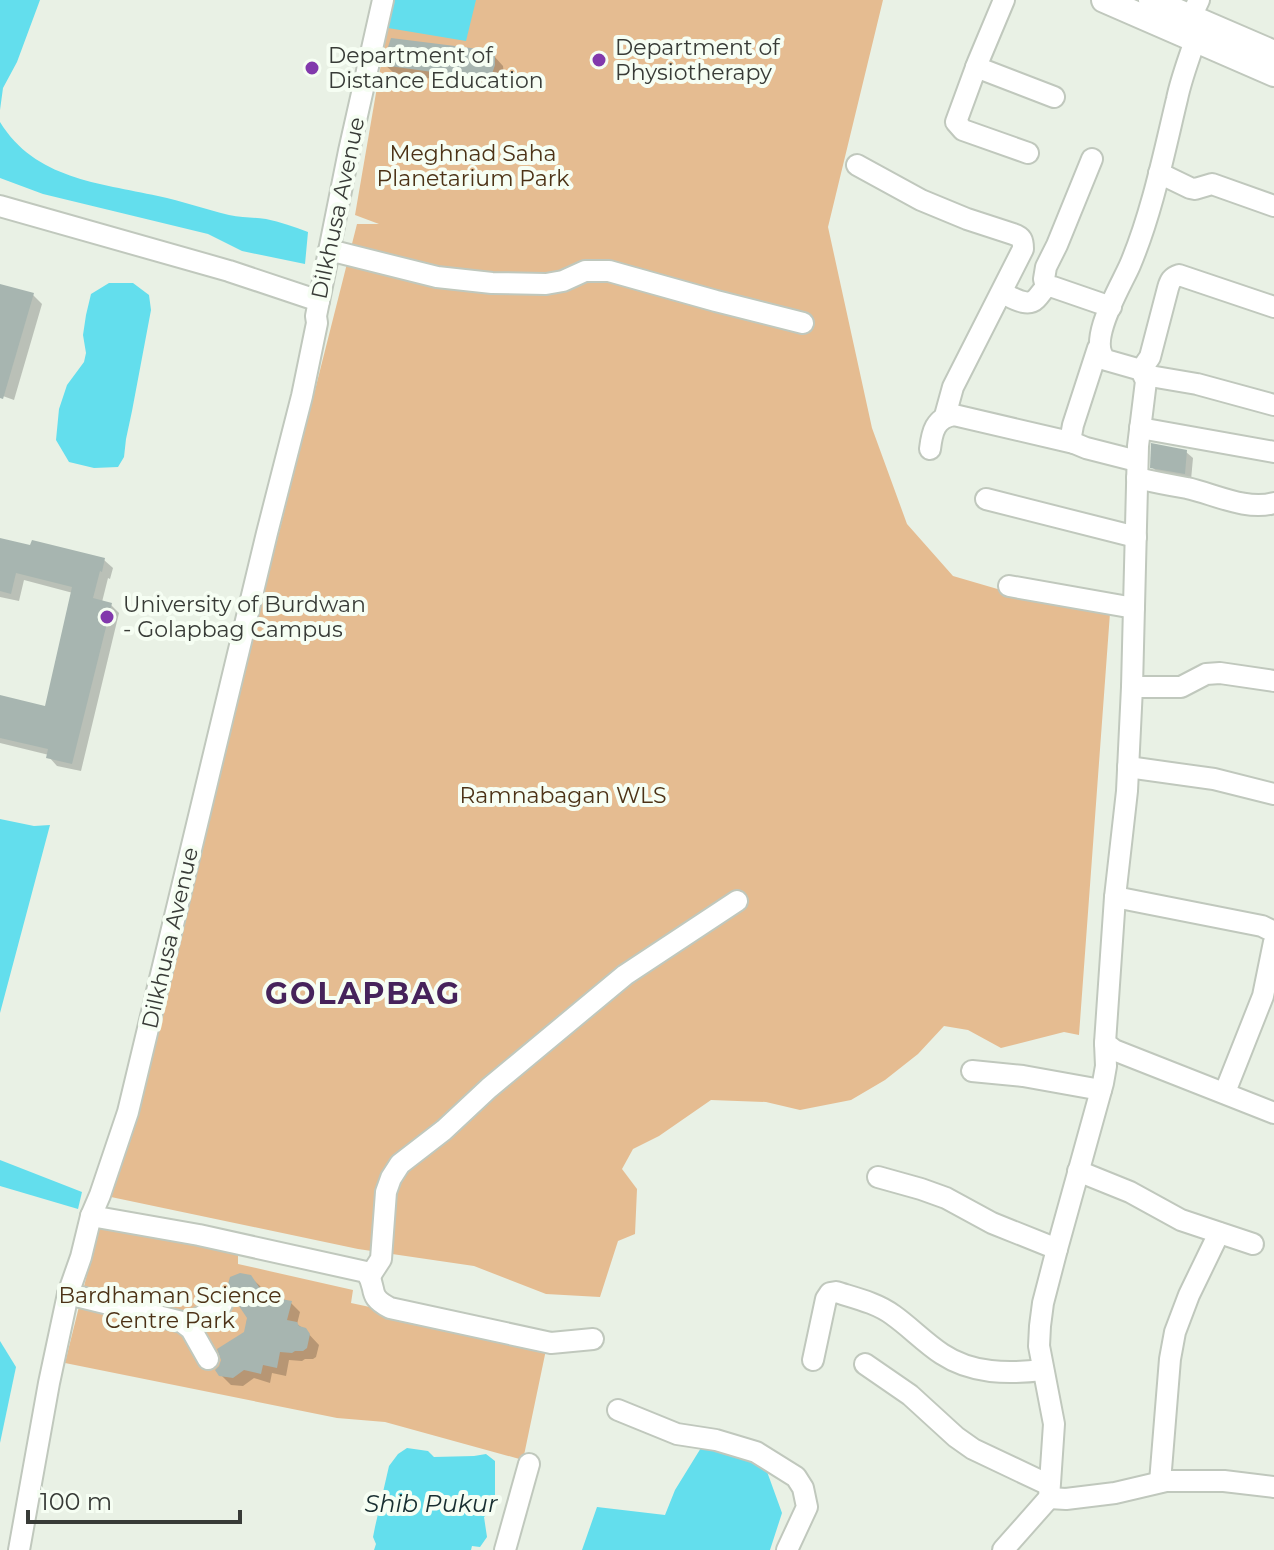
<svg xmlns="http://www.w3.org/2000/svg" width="1274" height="1550" font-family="Montserrat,sans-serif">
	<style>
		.green { fill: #e5bc91 }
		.water { fill: #63deed }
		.shadow { fill: #0003 }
		.building { fill: #a7b5b0 }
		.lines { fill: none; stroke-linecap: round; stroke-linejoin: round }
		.minor-casing { stroke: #c0c8bd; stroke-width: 24 }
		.major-casing { stroke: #c0c8bd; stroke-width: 28 }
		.minor { stroke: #fff; stroke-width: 20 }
		.major { stroke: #fff; stroke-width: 24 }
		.poi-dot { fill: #8239ac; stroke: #f6fef3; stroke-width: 3 }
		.labels { text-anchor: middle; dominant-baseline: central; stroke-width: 8; stroke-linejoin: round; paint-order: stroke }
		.poi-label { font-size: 22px; fill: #383b37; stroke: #f6fef3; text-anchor: start }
		.park-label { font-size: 22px; fill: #4c3216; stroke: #f6fef3 }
		.street-label { font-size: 22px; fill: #383b37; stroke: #f6fef3 }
		.water-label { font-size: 24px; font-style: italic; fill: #182e31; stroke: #f6fef3 }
		.district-label { font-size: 30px; font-weight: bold; letter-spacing: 2px; fill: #46235b; stroke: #f6fef3 }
	</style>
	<rect width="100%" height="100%" fill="#e9f1e5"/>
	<g class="green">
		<path d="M392 0H883L828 227 872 428 907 524 953 576 1042 602 1110 613 1079 1035 1064 1032 1001 1048 968 1030 944 1026 918 1054 885 1080 851 1100 800 1110 766 1102 711 1100 659 1136 633 1149 622 1169 637 1189 635 1234 618 1241 600 1297 546 1294 474 1266 358 1249 111 1197 357 224H379L355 215Z"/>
		<path d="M101 1218 238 1245V1264L353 1290 351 1303 547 1345 523 1460 385 1422 337 1418 65 1363Z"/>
	</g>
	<g class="water">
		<path d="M0 0H40L17 62 3 88 0 110Z"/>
		<path d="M389 0H476L466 41 382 27Z"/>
		<path d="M0 122C35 179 99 183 158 196 182 201 205 209 229 215 242 218 254 217 266 219 280 222 295 227 308 232L305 264 242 251 208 234 43 194 0 178Z"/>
		<path d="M109 283H133L149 295 151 310 132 411 126 439 124 457 118 467 94 468 69 462 56 440 59 409 67 385 84 362 86 353 83 335 86 315 91 294Z"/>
		<path d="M0 819 34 826 50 825 0 1013Z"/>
		<path d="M0 1160 82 1192 78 1209 0 1186Z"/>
		<path d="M0 1341 16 1367 0 1443Z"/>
		<path d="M704 1443 761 1455 782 1513 770 1550H582L597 1507 665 1515 675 1490Z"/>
		<path d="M407 1448 428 1451 434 1457 474 1456 486 1454 495 1461V1506L484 1517 487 1537 480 1547 472 1546 471 1550H374L376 1544 373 1537 375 1527 389 1466 398 1454Z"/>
	</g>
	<g class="shadow">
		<path d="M494 56 503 66 504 76 499 89 394 73 384 64Z"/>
		<path d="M0 286 33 295 42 304 14 400 0 395Z"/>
		<path d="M1186 452 1193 458 1191 480 1159 474 1152 467Z"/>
		<path d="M0 540 104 560 113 568 110 579 108 578 102 602 111 605 119 613 81 771 57 766 49 757V755L0 743V697L46 708 73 593 24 580 19 601 0 597Z"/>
		<path d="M250 1277 260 1286 268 1298 291 1303 300 1312 297 1324 305 1330 319 1345 316 1357 313 1359H305L302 1361 289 1360 286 1376 272 1373 270 1383 254 1378 243 1386 231 1385 221 1375 246 1333Z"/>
	</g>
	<g class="building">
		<path d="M391 38 479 49 495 54V65L490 80 382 65Z"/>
		<path d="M0 284 34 293 3 399 0 398Z"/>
		<path d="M1151 443 1187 450 1185 474 1150 468Z"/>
		<path d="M0 538 30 545 32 540 105 558 102 572 100 571 93 598 112 603 72 764 46 758 48 749 0 738V695L45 706 72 587 16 573 11 594 0 591Z"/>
		<path d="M240 1273 251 1275 265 1296 292 1301 287 1320 297 1322 299 1326 306 1328 310 1334 307 1348 303 1351H295L292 1353 280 1352 277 1368 263 1365 261 1374 244 1370 233 1378 219 1376 215 1370 219 1366 221 1360 217 1349 244 1332 247 1318 227 1288 230 1277Z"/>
	</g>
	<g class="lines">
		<g class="minor-casing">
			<g id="minor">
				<path d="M1004 0 978 62 956 122 963 130 1028 153"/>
				<path d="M1191 17 1199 0"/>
				<path d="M1195 40C1189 59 1181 79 1177 99 1164 153 1152 213 1130 265 1121 286 1086 342 1106 360L1141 370 1146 381 1138 446 1132 687 1127 791 1115 897 1105 1043 1114 1050 1274 1113"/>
				<path d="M976 67 1054 97"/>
				<path d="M857 165 921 200 967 219 1013 234C1022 237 1023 240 1023 249L953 387 945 416"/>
				<path d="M1159 173 1190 188 1195 189 1212 184 1274 206"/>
				<path d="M0 206 229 271 319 301"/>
				<path d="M329 250 437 277 492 283 546 284 563 281 585 271H609L716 301 803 323"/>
				<path d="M1046 287 1044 279 1046 267 1057 245 1092 159"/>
				<path d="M1002 293C1012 297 1027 308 1036 299 1040 295 1042 291 1046 287H1053L1111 307"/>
				<path d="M1098 348 1073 425 1071 436 1074 443 1086 448 1137 461"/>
				<path d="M1141 370 1150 357 1168 288C1170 281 1172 277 1179 275L1274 307"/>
				<path d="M1144 375 1197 384 1274 405"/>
				<path d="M1140 428 1274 452"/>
				<path d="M930 449C932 432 935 418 954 415L1074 443"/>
				<path d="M1137 478C1154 482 1170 485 1187 488 1214 494 1247 511 1274 503"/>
				<path d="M986 499 1136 537"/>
				<path d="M1009 586 1134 608"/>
				<path d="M1132 687H1181L1206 674 1220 673 1274 681"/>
				<path d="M1128 767 1214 779 1274 794"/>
				<path d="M1115 897 1262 926 1274 932"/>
				<path d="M972 1071 1023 1076 1101 1090"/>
				<path d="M1225 1092 1263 996 1274 942"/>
				<path d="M1078 1171 1130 1192 1181 1220 1253 1244"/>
				<path d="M878 1177 921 1189 946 1198 992 1223 1057 1249"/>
				<path d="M91 1216 199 1235 366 1272C379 1289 365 1295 390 1308L551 1343 593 1339"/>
				<path d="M370 1276 381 1259 386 1192 391 1178 400 1164 444 1130 489 1088 625 975 737 901"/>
				<path d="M68 1294 182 1322 191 1329 208 1359"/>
				<path d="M187 1325 222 1304"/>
				<path d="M813 1360 826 1299 830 1293 836 1292C855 1298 877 1303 893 1315 910 1327 924 1342 942 1354 972 1374 1008 1374 1043 1370"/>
				<path d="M865 1364 910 1395 956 1437 973 1449 1049 1485"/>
				<path d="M618 1410 677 1434 716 1440 756 1452 796 1477 803 1488 807 1507 787 1550"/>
				<path d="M1160 1482 1170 1359 1175 1332 1189 1295 1219 1233"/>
				<path d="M1049 1498 1066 1499 1115 1493 1166 1481H1224L1274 1487"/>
				<path d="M19 1550 49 1383 68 1294 81 1257 91 1216 100 1195 128 1112 267 533 302 396 317 323 316 316 349 151 383 0"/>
				<path d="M505 1550 529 1464"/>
				<path d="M1003 1550 1049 1498 1054 1424 1039 1346 1040 1326 1043 1303 1057 1249 1103 1083 1106 1066 1105 1043"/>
			</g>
		</g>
		<g class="major-casing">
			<g id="major">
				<path d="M1104 0 1274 74"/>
				<path d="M1151 0 1274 53"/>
			</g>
		</g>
		<use href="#minor" class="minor"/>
		<use href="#major" class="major"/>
	</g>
	<g class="poi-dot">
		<circle cx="599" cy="60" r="8"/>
		<circle cx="312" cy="68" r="8"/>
		<circle cx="107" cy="617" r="8"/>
	</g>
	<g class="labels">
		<g class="poi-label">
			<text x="615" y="47">Department of<tspan x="615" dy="25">Physiotherapy</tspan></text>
			<text x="328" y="55">Department of<tspan x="328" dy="25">Distance Education</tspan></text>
			<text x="123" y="604">University of Burdwan<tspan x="123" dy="25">- Golapbag Campus</tspan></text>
		</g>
		<g class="park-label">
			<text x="473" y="153">Meghnad Saha<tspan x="473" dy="25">Planetarium Park</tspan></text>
			<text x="563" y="795">Ramnabagan WLS</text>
			<text x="170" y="1295">Bardhaman Science<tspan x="170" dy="25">Centre Park</tspan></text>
		</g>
		<g class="street-label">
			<text transform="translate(338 208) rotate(-78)">Dilkhusa Avenue</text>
			<text transform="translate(170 938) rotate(-77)">Dilkhusa Avenue</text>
		</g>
		<g class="water-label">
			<text x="431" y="1503">Shib Pukur</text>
		</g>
		<g class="district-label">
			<text x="363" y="993">GOLAPBAG</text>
		</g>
	</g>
	<path d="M28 1510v12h212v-12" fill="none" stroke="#383b37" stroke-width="4"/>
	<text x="40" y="1510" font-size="24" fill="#383b37" stroke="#f6fef3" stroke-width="6" paint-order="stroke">100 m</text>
</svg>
